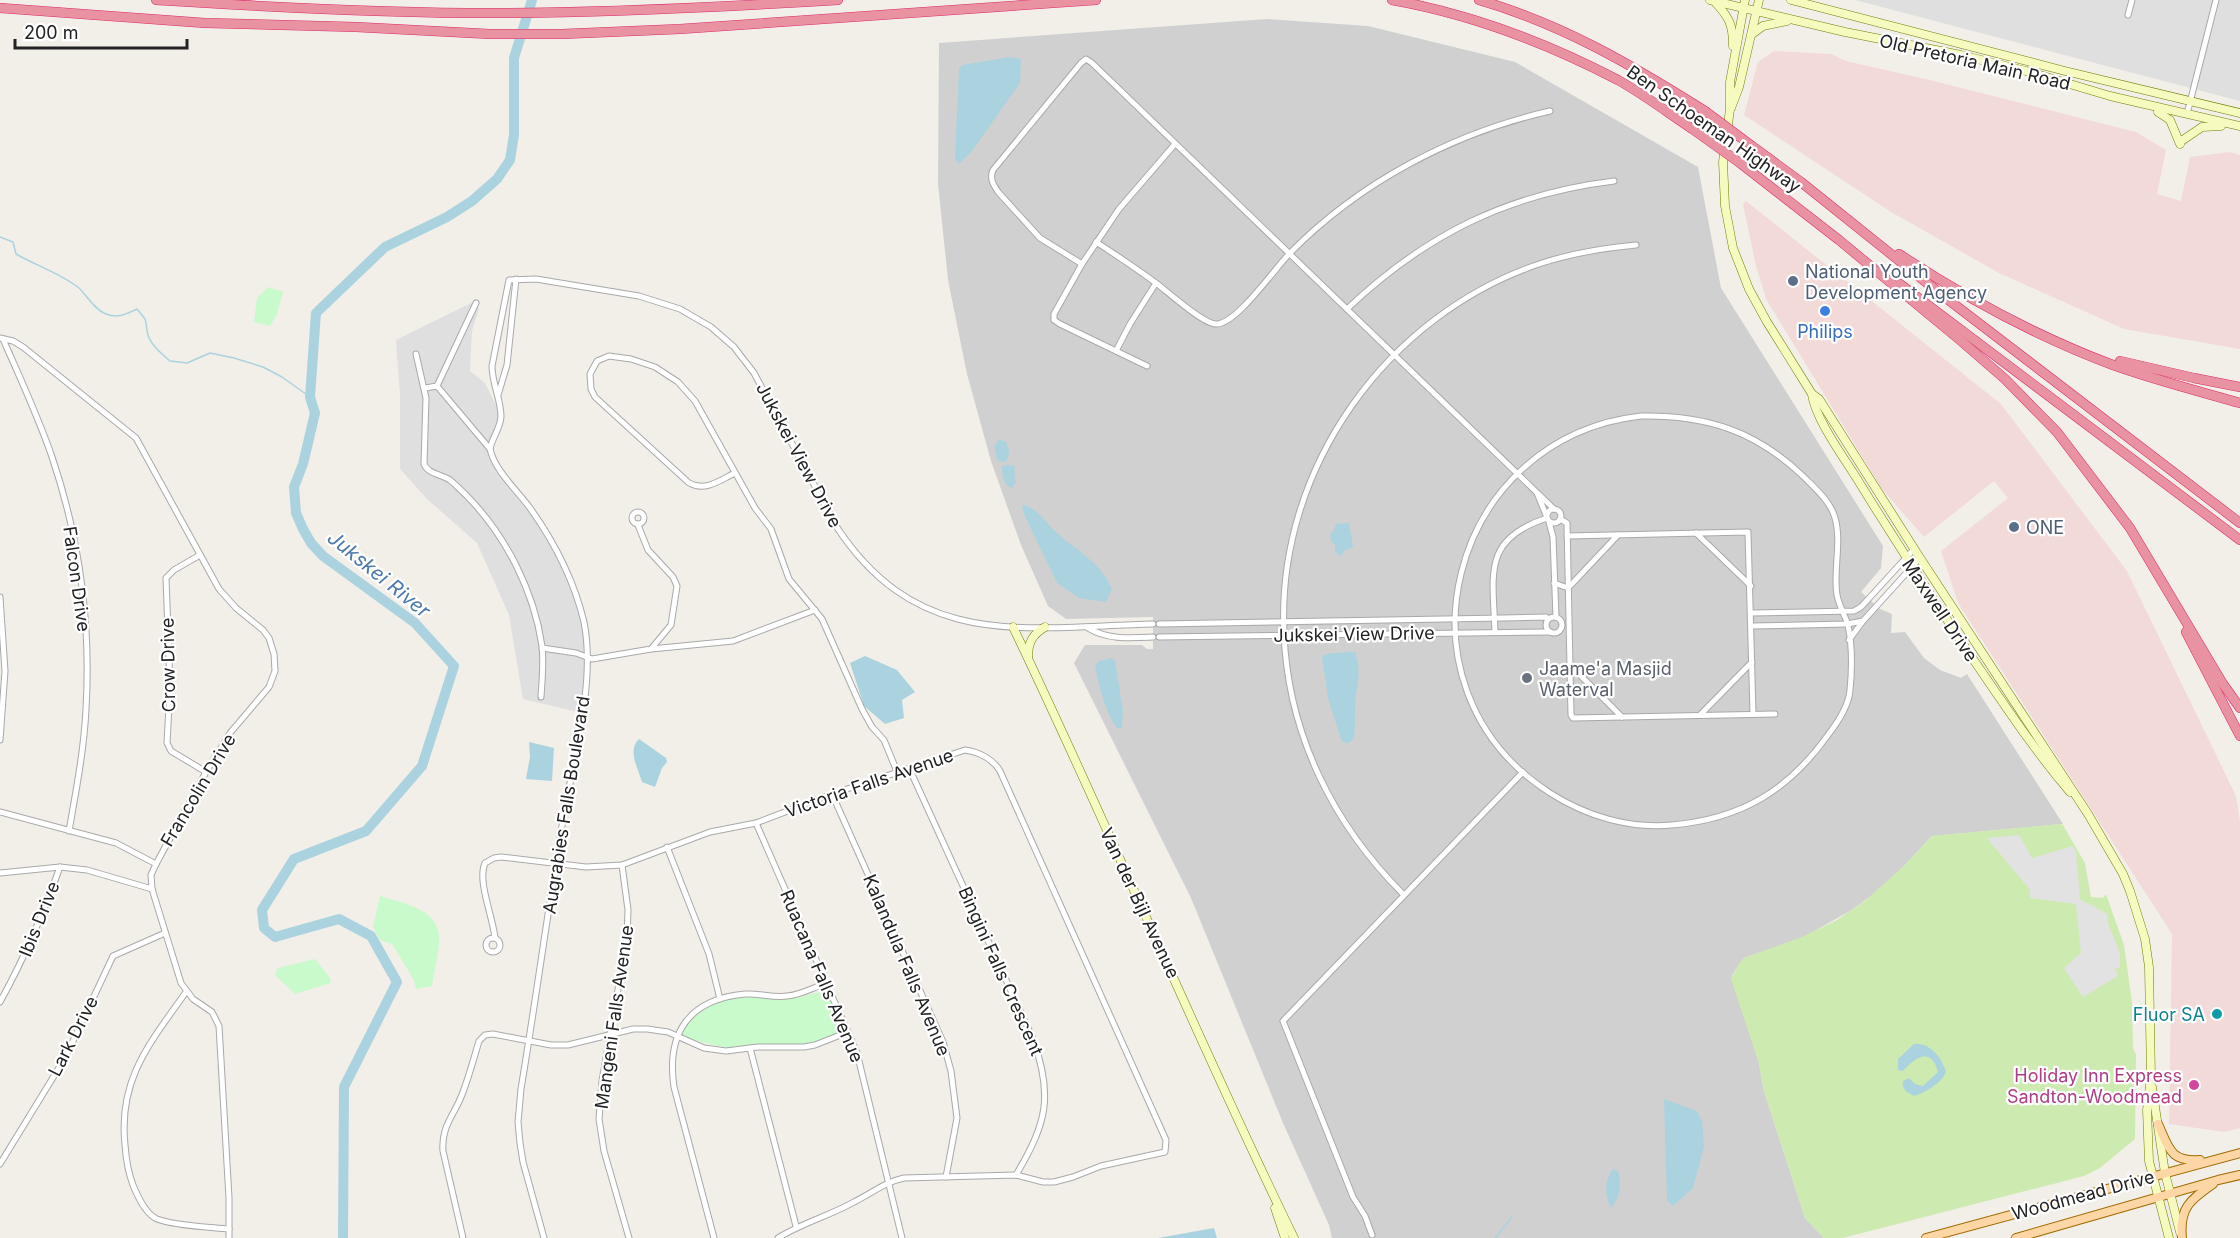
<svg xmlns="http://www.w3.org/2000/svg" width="2240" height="1238" font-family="Inter,sans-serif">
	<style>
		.residential { fill: #e0dfdf }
		.commercial { fill: #f2dad9 }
		.religious { fill: #d0d0d0 }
		.grass { fill: #cdebb0 }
		.park { fill: #c8facc }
		.parking { fill: #e2e2e2 }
		.water { fill: #aad3df }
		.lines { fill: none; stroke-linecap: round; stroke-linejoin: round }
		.stream { stroke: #aad3df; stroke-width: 1.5 }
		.river { stroke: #aad3df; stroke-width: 10 }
		.street-casing { stroke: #a9a9a9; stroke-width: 7 }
		.secondary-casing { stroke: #707d05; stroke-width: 9 }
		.primary-casing { stroke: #a06b00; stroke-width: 10 }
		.highway-casing { stroke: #dc2a67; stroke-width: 10 }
		.street { stroke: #fff; stroke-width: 5 }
		.secondary { stroke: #f7fabf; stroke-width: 8 }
		.primary { stroke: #fcd6a4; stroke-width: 8 }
		.highway { stroke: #e892a2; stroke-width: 9 }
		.highway-bridge-casing { stroke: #dc2a67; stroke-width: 10; stroke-linecap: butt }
		.highway-bridge { stroke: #e892a2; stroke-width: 9 }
		.service-dot { fill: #5c6f8a; stroke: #fff; stroke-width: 2 }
		.shop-dot { fill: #3f7fe0; stroke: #fff; stroke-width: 2 }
		.worship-dot { fill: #6b7280; stroke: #fff; stroke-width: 2 }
		.culture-dot { fill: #0f9aa8; stroke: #fff; stroke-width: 2 }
		.hotel-dot { fill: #d1479c; stroke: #fff; stroke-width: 2 }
		.labels { text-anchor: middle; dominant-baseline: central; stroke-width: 4.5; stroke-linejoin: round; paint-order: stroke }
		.street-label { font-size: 18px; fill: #222; stroke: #fff }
		.service-label { font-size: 18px; fill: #4e5e75; stroke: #fff; text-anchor: start }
		.shop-label { font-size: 18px; fill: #366cbe; stroke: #fff }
		.worship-label { font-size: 18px; fill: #5b616d; stroke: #fff; text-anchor: start }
		.culture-label { font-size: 18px; fill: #0d838f; stroke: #fff; text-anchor: end }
		.hotel-label { font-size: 18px; fill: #b23c85; stroke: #fff; text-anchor: end }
		.water-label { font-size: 20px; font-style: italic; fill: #4a7aab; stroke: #fff }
	</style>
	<rect width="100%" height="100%" fill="#f2efe9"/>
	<g class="residential">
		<path d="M1855 0H2240V101Z"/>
		<path d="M475 301 479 309 472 331 470 371 485 383 501 415 490 449 558 552 586 634 582 713 523 699 509 615 477 543 427 499 400 469V396L396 340Z"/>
	</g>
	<g class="commercial">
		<path d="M1774 51 1831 54 1846 61 1930 80 2136 132 2166 150 2157 194 2181 201 2190 157 2230 152 2240 155V349L2124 329 1999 273 1891 212 1744 115 1758 62Z"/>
		<path d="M1746 201 2001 404 2127 571 2236 796 2240 822V1128L2224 1132 2169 1124 2172 934 1958 603 1941 551 2008 498 1994 481 1924 537 1882 489 1766 299 1755 262 1743 204Z"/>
	</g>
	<path class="religious" d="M1267 19 1368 26 1515 62 1698 167 1721 288 1883 546 1881 568 1861 592 1880 609 1892 614 1891 633 1905 632 1924 658 1940 670 1961 678 1967 674 2063 824 1932 836 1903 867 1875 893 1850 911 1802 938 1744 958 1736 969 1732 976 1759 1063 1764 1091 1805 1218 1824 1238H1332L1329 1225 1283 1123 1191 898 1074 663 1085 645H1142L1147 649H1153V617L1066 619 1048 606 1021 545 991 461 967 374 948 280 938 184 939 43Z"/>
	<path class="grass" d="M2060 824 2063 825 2085 863 2091 897 2103 898 2106 894 2124 945 2132 1002 2133 1048 2136 1055 2135 1139 2100 1168 2084 1176 1843 1238H1824L1805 1218 1764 1091 1759 1063 1731 979 1739 964 1744 958 1802 937 1837 920 1866 900 1903 867 1932 836Z"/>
	<g class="park">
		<path d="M268 287 283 292 277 314 270 326 254 322 257 298Z"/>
		<path d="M380 896C403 903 440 909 439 939 439 954 434 971 432 986L416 989 414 980 392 944 380 940 373 927Z"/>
		<path d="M315 959 330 978 331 983 295 994 275 975 277 969 282 967Z"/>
		<path d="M827 990 845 1030 810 1045 743 1046 726 1048 677 1036 694 1014 713 1004 740 996 763 995 796 998Z"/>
	</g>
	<path class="parking" d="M2019 835 2032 858 2073 846 2076 851 2080 899 2107 914 2109 926 2120 953V968H2115L2118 976 2083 997 2064 968 2081 953 2076 904 2030 898V890L1987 838Z"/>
	<g class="water">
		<path d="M1010 57 1021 59 1020 83 972 151 959 164 955 159 959 69 962 65Z"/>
		<path d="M998 440 1005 441C1009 448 1011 454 1006 461L1001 462 997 459 994 447Z"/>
		<path d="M1007 465 1014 466C1016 472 1013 476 1016 482L1012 488C1003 485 1002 475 1002 466Z"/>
		<path d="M1024 505C1038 509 1046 523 1056 532 1075 550 1102 563 1112 589L1106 602 1079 598 1057 583 1023 512 1022 506Z"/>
		<path d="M1349 523 1353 547 1345 550 1340 557 1335 551V545L1331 541 1330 534 1334 531 1336 524Z"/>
		<path d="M1355 652C1363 679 1355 685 1355 709 1355 719 1355 728 1354 738L1349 743 1342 742 1328 698 1322 656 1332 653Z"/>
		<path d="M865 656 897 670 915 692 902 700 904 718 885 724 864 706 850 663Z"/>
		<path d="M1112 658 1115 661 1123 711 1122 728H1117C1104 710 1100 688 1095 666L1099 661Z"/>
		<path d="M639 739 666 758 667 762 662 768 655 787 642 782C638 768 627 750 639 739Z"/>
		<path d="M529 742 554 748 552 781 526 779 530 757Z"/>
		<path d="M1914 1044C1930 1042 1942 1058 1946 1072 1942 1083 1925 1093 1914 1096 1908 1093 1901 1089 1903 1081L1909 1078 1915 1084 1923 1086 1938 1072C1931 1046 1915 1058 1903 1071L1898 1070V1059Z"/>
		<path d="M1664 1099 1697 1111 1702 1121 1704 1147 1693 1188 1673 1206 1667 1200Z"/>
		<path d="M1613 1169 1618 1171C1622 1184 1620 1198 1611 1208 1604 1194 1604 1181 1613 1169Z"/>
		<path d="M1214 1228 1217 1238H1158Z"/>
	</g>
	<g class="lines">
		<g class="stream">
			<path d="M0 237 13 242 16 254C37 266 60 273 79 288 87 296 95 310 106 314 118 319 126 314 137 309 150 324 144 319 148 335 151 345 162 354 170 361L187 363 210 353 234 358 263 367 282 377 310 397"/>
			<path d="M1495 1238 1512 1217"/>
		</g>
		<path class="river" d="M343 1238 344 1087 397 982 371 936 339 919 275 937 264 928 262 910 294 859 366 831 422 766 454 666 415 623 323 556 311 543 303 529 296 513 294 487 303 464 315 413 310 397 316 313 385 247 447 217 472 201 497 179 510 160 514 135V58L532 0"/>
		<g class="street-casing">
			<g id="street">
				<path d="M2128 15 2132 0"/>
				<path d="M2187 114 2216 0"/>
				<path d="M1096 242C1116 255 1137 269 1156 283 1168 292 1203 324 1216 324 1236 325 1275 268 1290 253 1360 182 1453 133 1550 111"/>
				<path d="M1082 264 1040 238 999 193C994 186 989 179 993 170L1081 63 1086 59 1092 63 1554 509"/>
				<path d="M1347 309C1425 235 1507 194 1614 181"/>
				<path d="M0 338 13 341 23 347 136 438 219 589 236 608 263 630 269 638 274 654 275 671 269 687 230 733 206 772 156 864 151 875 152 889 181 983 193 999 212 1012 219 1026 229 1198V1238"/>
				<path d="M3 339C20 378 38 416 52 457 79 537 91 624 86 709 84 750 76 791 69 831"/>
				<path d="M1116 351 1130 324 1156 283"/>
				<path d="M416 354 426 398 424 464C428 474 441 474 450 480 456 485 461 490 467 496 506 536 534 591 542 646 544 663 542 680 541 697"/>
				<path d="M1147 366 1060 324 1054 320V314L1082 264 1119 209 1175 144"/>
				<path d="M437 386 476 303"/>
				<path d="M425 388 437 386 490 449"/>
				<path d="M498 395 507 365 516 279"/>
				<path d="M1641 416C1707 415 1756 431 1804 477 1815 488 1831 502 1835 518 1842 542 1833 570 1837 595 1839 606 1845 615 1848 625 1852 644 1852 670 1850 690 1849 706 1838 722 1828 735 1788 791 1741 819 1672 825 1629 829 1586 816 1550 793 1385 687 1448 438 1641 416Z"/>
				<path d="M735 473C720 480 706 492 689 483L595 397 591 389 590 374 597 361 609 356 631 359 655 367 678 382 695 401 755 508 771 529 789 579 822 619 862 709 872 727 884 740 898 774"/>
				<path d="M1537 493 1546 515"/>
				<circle cx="1554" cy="516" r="7"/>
				<circle cx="638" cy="518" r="6"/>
				<path d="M1560 519 1567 523 1571 715 1573 718 1775 714"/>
				<path d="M1549 522 1553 537 1556 617"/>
				<path d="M638 525 648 550 673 577 677 586 671 625 651 649"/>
				<path d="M1696 533 1751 586"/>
				<path d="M1567 536 1748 532 1753 714"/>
				<path d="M200 555 174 570 166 578 170 688 167 743 171 751 206 772"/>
				<path d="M1554 583 1568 588 1618 535"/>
				<path d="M0 597 5 671 0 740"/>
				<path d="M1751 613 1854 611 1861 607 1914 549"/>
				<circle cx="1554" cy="625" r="8"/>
				<path d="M1159 624 1503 618 1546 617 1548 619"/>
				<path d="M1751 626 1847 624 1863 621 1920 558"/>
				<path d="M1088 628C1108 640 1130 638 1153 637"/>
				<path d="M1495 632C1493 574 1482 539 1547 518"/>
				<path d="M1159 637 1550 632"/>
				<path d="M1849 640 1863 621"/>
				<path d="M542 648 576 653 592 659 651 649 733 641 815 610"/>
				<path d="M1570 665 1622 717"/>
				<path d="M1700 715 1752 662"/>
				<path d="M910 770 1033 1039C1054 1097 1046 1124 1016 1175"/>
				<path d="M832 794 943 1042 951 1071 957 1118 946 1177"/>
				<path d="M0 812 116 843 156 864"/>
				<path d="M756 823 857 1053 902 1238"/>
				<path d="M667 847 709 954 720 999"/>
				<path d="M622 865 628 910 627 938 602 1081 599 1119 604 1151 629 1238"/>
				<path d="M0 873 60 867 87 870 152 889"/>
				<path d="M1403 894C1333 824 1288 734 1284 633 1276 469 1387 314 1542 263 1573 253 1604 248 1636 245"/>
				<circle cx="493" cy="945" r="7"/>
				<path d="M495 938C493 917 477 881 485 863L494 858 501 857 586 867 622 865 710 832 756 823 832 794 965 750C979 752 993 759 1000 771L1166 1140 1165 1152 1101 1166 1073 1177 1054 1182H1043L1016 1175 904 1178C885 1182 872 1193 854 1202 829 1216 802 1223 778 1238"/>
				<path d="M186 992C150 1043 118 1079 125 1145 126 1159 128 1172 133 1185 137 1195 146 1214 157 1219 175 1226 209 1227 229 1229"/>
				<path d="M0 1002C24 959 43 914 60 867"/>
				<path d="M750 1048 796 1226"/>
				<path d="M0 1164 65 1058 113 956 165 933"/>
				<path d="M1372 1235 1365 1216 1353 1197 1283 1021 1523 772"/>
				<path d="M463 1238 443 1151C441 1125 455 1115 463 1092 469 1076 474 1058 479 1041L485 1035 493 1034 551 1045H568L633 1029H647L668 1032 704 1048 726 1051 758 1047H804L815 1045 848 1032"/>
				<path d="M544 1238 523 1162 520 1143 518 1122 521 1089C536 999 548 909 563 820 573 760 596 682 584 622 574 580 555 543 530 508 517 490 495 471 490 449 492 438 500 429 501 417 501 399 492 384 492 366L509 280 536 279 639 296 680 309 711 327 734 347 754 373 838 529C920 651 1025 627 1153 624"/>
				<path d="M714 1238 674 1087C666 1033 689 999 745 994 759 993 773 998 787 996 801 995 814 987 827 983"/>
			</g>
		</g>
		<g class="secondary-casing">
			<g id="secondary">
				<path d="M1710 0 1845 32 1961 55 2026 71 2110 96 2240 126"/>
				<path d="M1745 0 1730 82V109L1723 162 1725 206 1733 248 1749 289 1767 322 1812 394C1815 419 1845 459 1859 482 1896 542 1934 601 1973 659 2004 704 2034 750 2070 792"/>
				<path d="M1791 0 2065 71 2240 113"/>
				<path d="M1714 1C1729 17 1733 24 1733 46"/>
				<path d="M1752 34 1763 26 1787 21"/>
				<path d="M1731 108 1739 87 1759 0"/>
				<path d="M2158 112 2170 120 2180 144"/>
				<path d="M2180 142 2202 127 2221 126"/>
				<path d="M1812 394 1819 399 1920 558 2088 814 2123 874 2130 891 2145 939 2149 967 2151 1077 2147 1110 2149 1161 2169 1238"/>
				<path d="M1013 627C1110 829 1196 1037 1294 1238"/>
				<path d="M1028 657C1028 642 1033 634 1045 627"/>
				<path d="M2152 1087 2165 1173 2180 1232"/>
				<path d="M1275 1208 1285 1238"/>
			</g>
		</g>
		<g class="primary-casing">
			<g id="primary">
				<path d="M2158 1124C2169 1148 2170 1162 2200 1160"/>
				<path d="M1926 1238 2240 1153"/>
				<path d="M2016 1238 2218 1180 2240 1175"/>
				<path d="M2182 1238C2179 1208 2190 1200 2213 1184"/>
			</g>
		</g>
		<g class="highway-casing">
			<g id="highway">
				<path d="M156 0C268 7 380 13 493 13 608 13 723 7 838 0"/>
				<path d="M1392 0C1471 14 1547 43 1618 80 1643 94 1667 112 1691 128"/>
				<path d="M1479 0C1562 24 1632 65 1705 111"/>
				<path d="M0 8 205 23 356 27 490 34H562L680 29 1096 0"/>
				<path d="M1752 146 1801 182 1942 295 2240 523"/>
				<path d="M1740 163 1839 240 1960 340 2005 379 2057 432 2130 528 2223 684 2240 708"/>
				<path d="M1899 254C1966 298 2038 337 2113 365 2155 380 2198 391 2240 403"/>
				<path d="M1900 284 2240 540"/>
				<path d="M2120 361 2194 378 2240 387"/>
				<path d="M2186 632 2240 736"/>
			</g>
		</g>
		<use href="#street" class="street"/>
		<use href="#secondary" class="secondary"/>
		<use href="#primary" class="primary"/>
		<use href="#highway" class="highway"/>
		<g class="highway-bridge-casing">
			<g id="highway-bridge">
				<path d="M1705 111 1752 146"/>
				<path d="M1691 128 1740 163"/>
			</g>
		</g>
		<use href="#highway-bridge" class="highway-bridge"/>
	</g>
	<g class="service-dot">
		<circle cx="1793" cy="281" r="6"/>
		<circle cx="2014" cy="527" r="6"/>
	</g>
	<circle class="shop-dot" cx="1825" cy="311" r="6"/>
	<circle class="worship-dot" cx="1527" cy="678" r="6"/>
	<circle class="culture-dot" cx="2217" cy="1014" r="6"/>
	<circle class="hotel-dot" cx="2194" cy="1085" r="6"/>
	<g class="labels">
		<g class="street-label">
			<text transform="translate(1975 62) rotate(13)">Old Pretoria Main Road</text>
			<text transform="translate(1714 129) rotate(35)">Ben Schoeman Highway</text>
			<text transform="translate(799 455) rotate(62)">Jukskei View Drive</text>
			<text transform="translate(77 579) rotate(82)">Falcon Drive</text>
			<text transform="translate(1940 610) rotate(56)">Maxwell Drive</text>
			<text transform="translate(1354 634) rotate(-1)">Jukskei View Drive</text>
			<text transform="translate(168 665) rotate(-91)">Crow Drive</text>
			<text transform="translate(869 783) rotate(-19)">Victoria Falls Avenue</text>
			<text transform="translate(198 790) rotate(-59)">Francolin Drive</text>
			<text transform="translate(566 805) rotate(-81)">Augrabies Falls Boulevard</text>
			<text transform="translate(1140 903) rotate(65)">Van der Bijl Avenue</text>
			<text transform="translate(39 919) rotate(-68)">Ibis Drive</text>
			<text transform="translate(907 965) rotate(67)">Kalandula Falls Avenue</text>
			<text transform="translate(1001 971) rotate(66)">Bingini Falls Crescent</text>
			<text transform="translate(822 976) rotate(67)">Ruacana Falls Avenue</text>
			<text transform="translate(614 1017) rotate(-82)">Mangeni Falls Avenue</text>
			<text transform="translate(73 1036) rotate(-63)">Lark Drive</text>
			<text transform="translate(2083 1195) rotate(-15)">Woodmead Drive</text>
		</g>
		<g class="service-label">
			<text x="1805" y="271">National Youth<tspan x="1805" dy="21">Development Agency</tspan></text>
			<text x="2026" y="527">ONE</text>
		</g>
		<g class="shop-label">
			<text x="1825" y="331">Philips</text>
		</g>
		<g class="worship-label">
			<text x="1539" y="668">Jaame'a Masjid<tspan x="1539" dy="21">Waterval</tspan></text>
		</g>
		<g class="culture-label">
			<text x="2205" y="1014">Fluor SA</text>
		</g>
		<g class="hotel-label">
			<text x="2182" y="1075">Holiday Inn Express<tspan x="2182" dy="21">Sandton-Woodmead</tspan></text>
		</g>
		<g class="water-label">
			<text transform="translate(379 574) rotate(39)">Jukskei River</text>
		</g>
	</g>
	<path d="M15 39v9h172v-9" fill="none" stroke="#222222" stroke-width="3"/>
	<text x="24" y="39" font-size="18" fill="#222222" stroke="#ffffff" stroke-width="4.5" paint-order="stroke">200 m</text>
</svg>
